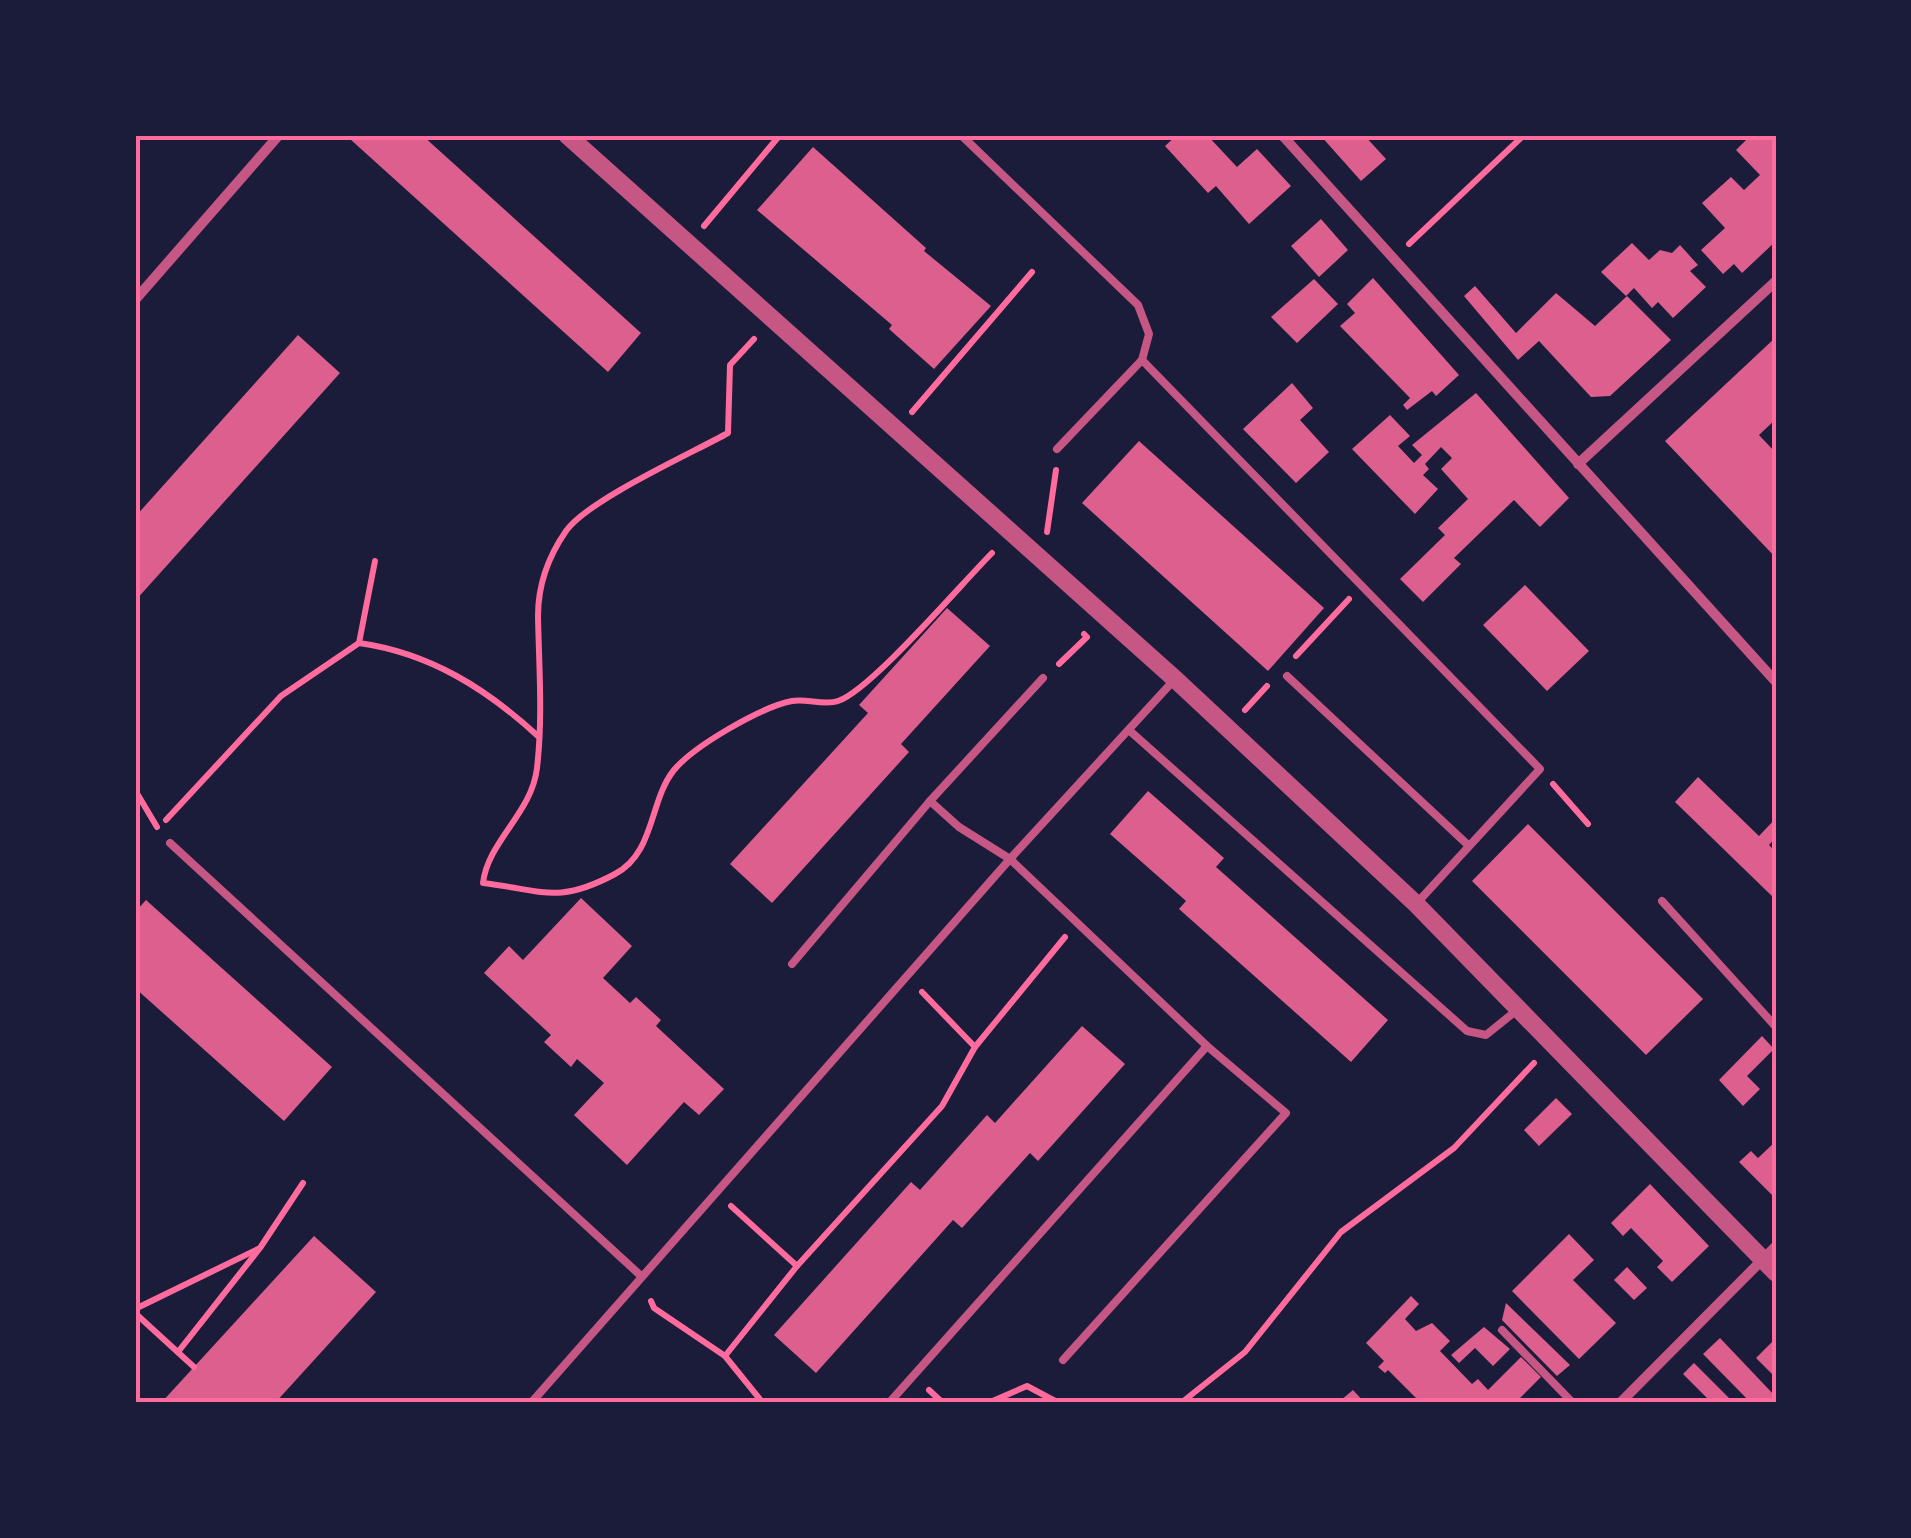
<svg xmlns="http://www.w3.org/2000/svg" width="1911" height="1538" font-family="'IBM Plex Sans',sans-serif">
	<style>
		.building { fill: #dd5f8e }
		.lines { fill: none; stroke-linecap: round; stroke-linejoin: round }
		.path { stroke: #ff6b9d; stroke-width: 6 }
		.service { stroke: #c65784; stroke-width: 8 }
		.minor { stroke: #c65784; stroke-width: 10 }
		.tertiary { stroke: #c65784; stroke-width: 18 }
		.neatline { fill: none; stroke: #ff6b9d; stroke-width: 4 }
	</style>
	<rect width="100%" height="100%" fill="#1b1b3a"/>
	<g class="building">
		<path d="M354 135H422L641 333 608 372 350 139Z"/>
		<path d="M1177 135H1207L1237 167 1257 149 1291 186 1249 224 1216 186 1208 193 1165 146Z"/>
		<path d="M1320 135H1364L1386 159 1361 181Z"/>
		<path d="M1751 135H1776V241L1742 273 1734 264 1723 274 1701 250 1725 228 1702 203 1731 177 1744 190 1760 175 1736 150Z"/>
		<path d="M813 147 926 248 924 251 991 306 934 369 889 329 892 325 757 210Z"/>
		<path d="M1321 219 1348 250 1319 277 1291 246Z"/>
		<path d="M1632 243 1649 260 1660 250 1672 253 1680 245 1698 265 1690 271 1706 287 1673 318 1658 302 1652 308 1634 288 1626 296 1601 272Z"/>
		<path d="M1373 278 1459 375 1436 396 1432 391 1407 410 1403 405 1410 398 1340 326 1355 313 1347 304Z"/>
		<path d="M1314 279 1338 304 1297 343 1271 317Z"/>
		<path d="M1475 286 1516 333 1556 293 1595 326 1627 296 1671 340 1610 396 1591 397 1539 341 1518 360 1464 296Z"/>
		<path d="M298 335 340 373 135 601V517Z"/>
		<path d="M1776 337V419L1759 435 1776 453V558L1665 441Z"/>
		<path d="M1292 383 1313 408 1300 420 1329 452 1296 483 1243 429Z"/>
		<path d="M1476 393 1569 498 1540 527 1514 500 1454 558 1461 564 1423 602 1400 579 1445 535 1438 528 1468 499 1441 469 1452 458 1441 447 1425 464 1429 469 1423 475 1438 489 1415 514 1352 449 1390 415 1410 436 1398 446 1414 463 1422 455 1412 445Z"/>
		<path d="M1139 441 1324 608 1268 671 1082 503Z"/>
		<path d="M1525 585 1589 651 1547 691 1483 625Z"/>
		<path d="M947 608 990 646 901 744 909 752 772 903 730 864 868 713 859 705Z"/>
		<path d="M1698 777 1759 836 1776 818V837L1769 845 1776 852V900L1675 802Z"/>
		<path d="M1148 791 1224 858 1216 867 1388 1020 1351 1062 1179 909 1186 901 1110 834Z"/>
		<path d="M1528 824 1703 999 1646 1055 1472 881Z"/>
		<path d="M581 898 632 946 603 978 630 1003 636 997 661 1020 656 1026 724 1089 699 1115 684 1102 627 1165 574 1115 604 1083 577 1059 571 1067 544 1042 551 1035 484 973 509 946 523 960Z"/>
		<path d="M146 900 332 1067 284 1121 135 988V912Z"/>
		<path d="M1082 1026 1125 1064 1038 1161 1030 1153 962 1228 953 1220 816 1373 774 1335 911 1182 920 1190 987 1115 995 1123Z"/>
		<path d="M1762 1036 1774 1049 1747 1076 1760 1089 1743 1106 1719 1080Z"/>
		<path d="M1556 1098 1572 1114 1539 1146 1524 1130Z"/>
		<path d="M1776 1141V1199L1739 1162 1751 1151 1758 1158Z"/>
		<path d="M1650 1184 1709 1246 1672 1282 1657 1267 1663 1261 1631 1228 1623 1236 1611 1223Z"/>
		<path d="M1569 1234 1594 1260 1573 1280 1616 1323 1579 1359 1512 1291Z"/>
		<path d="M314 1236 376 1292 275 1403H161Z"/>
		<path d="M1627 1267 1647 1288 1634 1300 1614 1280Z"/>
		<path d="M1411 1296 1419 1304 1405 1319 1416 1331 1432 1323 1450 1341 1440 1351 1472 1384 1478 1379 1488 1390 1521 1357 1541 1377 1515 1403H1421L1388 1370 1385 1373 1378 1367 1384 1361 1366 1343Z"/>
		<path d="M1506 1303 1570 1365 1557 1376 1502 1320Z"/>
		<path d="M1484 1327 1510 1349 1493 1366 1475 1348 1459 1363 1451 1355Z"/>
		<path d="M1720 1338 1776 1397 1770 1403H1751L1703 1354Z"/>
		<path d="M1776 1338V1378L1756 1358Z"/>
		<path d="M1694 1363 1734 1403H1712L1683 1374Z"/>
		<path d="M1353 1390 1365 1403 1341 1400Z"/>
	</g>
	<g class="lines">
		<g class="path">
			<path d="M704 226 780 135"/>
			<path d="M1409 244 1524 135"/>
			<path d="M754 339 730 365 728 433C690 454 588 500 566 531 548 557 538 585 538 616 539 668 543 717 537 768 532 813 488 841 483 883 542 890 557 905 615 874 655 853 649 801 674 770 694 746 761 707 792 701 806 698 824 706 838 701 871 690 962 583 992 553"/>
			<path d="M912 412 1032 272"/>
			<path d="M1047 532 1056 470"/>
			<path d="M375 561 359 643C430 653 487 689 539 737"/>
			<path d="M1296 656 1349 599"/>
			<path d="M1059 664 1087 637 1084 634"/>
			<path d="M1245 710 1267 686"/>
			<path d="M1553 784 1588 824"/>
			<path d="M135 790 157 827"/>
			<path d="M166 820 281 696 359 643"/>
			<path d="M922 992 975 1047 1065 937"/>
			<path d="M797 1266 942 1106 975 1047"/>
			<path d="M651 1301 654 1308 725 1356 763 1403"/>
			<path d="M135 1309 258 1249"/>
			<path d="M135 1313 194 1367"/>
			<path d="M178 1352 260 1248 303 1183"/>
			<path d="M725 1356 797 1266 731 1206"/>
			<path d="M929 1390 943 1403"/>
			<path d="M988 1403 1027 1386 1059 1403"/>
			<path d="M1181 1403 1245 1352 1341 1232 1454 1148 1534 1063"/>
		</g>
		<g class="service">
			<path d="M961 135 1138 305 1149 334 1142 360"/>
			<path d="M1057 449 1142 360 1540 769 1416 904"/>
			<path d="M1287 676 1468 845"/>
			<path d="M1130 731 1467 1031 1486 1035 1517 1010"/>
			<path d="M170 843 640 1275"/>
			<path d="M1662 901 1776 1027"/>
			<path d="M792 964 930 801 1043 678"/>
			<path d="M1502 1330 1573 1403"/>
			<path d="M1063 1360 1286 1113 1207 1046"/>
			<path d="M531 1403 1010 859 1175 679"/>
			<path d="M889 1403 1207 1046 1010 859 959 827 930 801"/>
		</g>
		<g class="minor">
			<path d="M1282 135 1776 682"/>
			<path d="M135 300 279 135"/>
			<path d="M1578 464 1776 281"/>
			<path d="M1620 1403 1776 1246"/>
		</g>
		<path class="tertiary" d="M567 135 1175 679 1416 904 1776 1273"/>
	</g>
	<rect width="1911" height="1538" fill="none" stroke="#1b1b3a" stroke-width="275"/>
	<rect x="138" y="138" width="1636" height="1262" class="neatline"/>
</svg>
